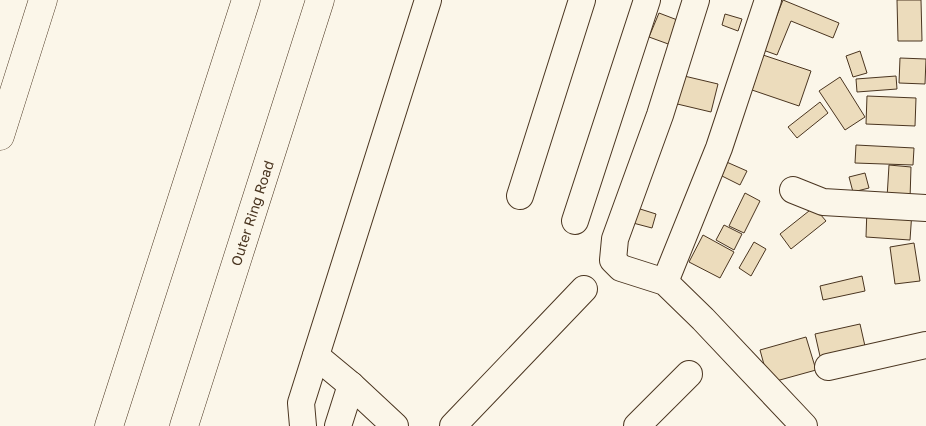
<svg xmlns="http://www.w3.org/2000/svg" width="926" height="426" font-family="'Golos Text',sans-serif">
	<style>
		.building { fill: #ecdcbc; stroke: #4a3520 }
		.lines { fill: none; stroke-linecap: round; stroke-linejoin: round }
		.minor-casing { stroke: #4a3520; stroke-width: 28 }
		.major-casing { stroke: #4a3520; stroke-width: 29 }
		.highway-casing { stroke: #4a3520; stroke-width: 29 }
		.minor { stroke: #fbf6e9; stroke-width: 26 }
		.major { stroke: #fbf6e9; stroke-width: 28 }
		.highway { stroke: #fbf6e9; stroke-width: 28 }
		.labels { text-anchor: middle; dominant-baseline: central; stroke-width: 4; stroke-linejoin: round; paint-order: stroke }
		.street-label { font-size: 14px; fill: #4a3520; stroke: #fbf6e9 }
	</style>
	<rect width="100%" height="100%" fill="#fbf6e9"/>
	<g class="building">
		<path d="M783 0 839 23 833 38 791 21 777 55 763 50Z"/>
		<path d="M897 0H921L922 41H898Z"/>
		<path d="M659 13 680 21 671 45 649 37Z"/>
		<path d="M725 14 742 19 738 31 722 25Z"/>
		<path d="M860 51 867 73 853 77 846 56Z"/>
		<path d="M763 55 811 71 799 106 752 90Z"/>
		<path d="M900 58 926 59 925 84 899 83Z"/>
		<path d="M680 75 718 84 711 112 673 103Z"/>
		<path d="M896 76 897 89 857 92 856 79Z"/>
		<path d="M840 77 865 117 845 130 819 91Z"/>
		<path d="M867 96 916 98 915 126 866 124Z"/>
		<path d="M820 102 828 113 797 138 788 127Z"/>
		<path d="M856 145 914 148 913 165 855 163Z"/>
		<path d="M722 160 747 171 740 185 716 173Z"/>
		<path d="M889 165 911 167 910 199 887 198Z"/>
		<path d="M865 173 869 188 853 192 849 177Z"/>
		<path d="M745 193 760 201 744 233 729 226Z"/>
		<path d="M814 207 826 221 791 249 780 234Z"/>
		<path d="M637 208 656 214 652 228 633 223Z"/>
		<path d="M867 208 912 211 910 240 866 237Z"/>
		<path d="M724 225 742 234 734 250 716 240Z"/>
		<path d="M703 235 734 252 720 278 689 262Z"/>
		<path d="M754 242 766 249 751 276 739 268Z"/>
		<path d="M914 243 920 281 895 284 890 247Z"/>
		<path d="M862 276 865 291 823 300 820 286Z"/>
		<path d="M860 324 867 355 822 365 815 334Z"/>
		<path d="M806 337 816 370 769 383 760 350Z"/>
	</g>
	<g class="lines">
		<g class="minor-casing">
			<g id="minor">
				<path d="M696 0 660 115 615 239 613 260 621 268 665 282 703 319 804 426"/>
				<path d="M793 190 823 202 926 208"/>
				<path d="M520 196 582 0"/>
				<path d="M575 221 647 0"/>
				<path d="M665 282 719 148 768 0"/>
				<path d="M316 356 351 385 395 426"/>
				<path d="M828 367 926 345"/>
				<path d="M303 426 301 403 428 0"/>
				<path d="M338 426 351 385"/>
				<path d="M453 426 584 289"/>
				<path d="M637 426 689 374"/>
			</g>
		</g>
		<g class="major-casing">
			<path id="major" d="M0 136 43 0"/>
		</g>
		<g class="highway-casing">
			<g id="highway">
				<path d="M109 426 246 0"/>
				<path d="M184 426 320 0"/>
			</g>
		</g>
		<use href="#minor" class="minor"/>
		<use href="#major" class="major"/>
		<use href="#highway" class="highway"/>
	</g>
	<g class="labels">
		<g class="street-label">
			<text transform="translate(252 213) rotate(-72)">Outer Ring Road</text>
		</g>
	</g>
</svg>
